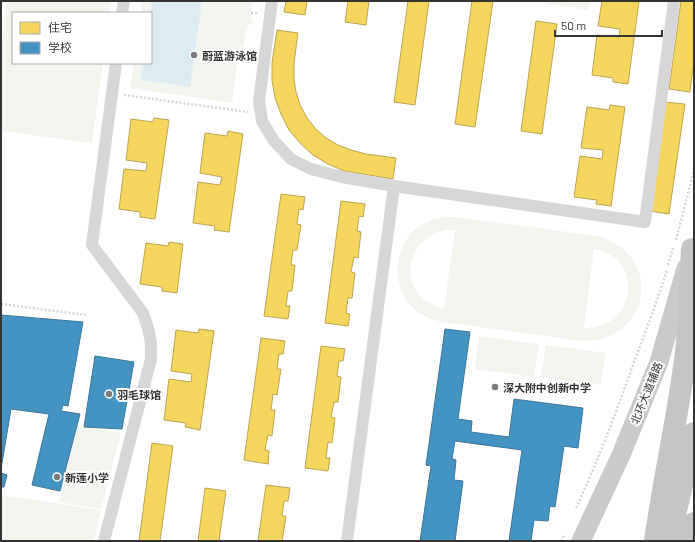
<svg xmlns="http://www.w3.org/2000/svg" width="695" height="542" font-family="Barlow,'Noto Sans SC',sans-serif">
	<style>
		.green { fill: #f1f5ed; fill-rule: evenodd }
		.water { fill: #ddebf3 }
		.homes { fill: #f6d55c; stroke: #bca450 }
		.schools { fill: #4393c3; stroke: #3e7698 }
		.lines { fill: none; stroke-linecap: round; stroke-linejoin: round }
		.path { stroke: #d6d6d6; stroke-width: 2.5; stroke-dasharray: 2 2; stroke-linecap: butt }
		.street { stroke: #d7d7d7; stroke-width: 12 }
		.primary { stroke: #cacaca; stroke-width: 19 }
		.highway { stroke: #c4c4c4; stroke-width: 22 }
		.poi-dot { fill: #7a7a7a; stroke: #fff; stroke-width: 1.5 }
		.labels { text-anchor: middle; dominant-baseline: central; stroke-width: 4; stroke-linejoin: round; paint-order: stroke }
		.poi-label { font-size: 11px; font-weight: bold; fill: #333; stroke: #fff; text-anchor: start }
		.street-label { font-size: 11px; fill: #333; stroke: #fff }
	</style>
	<rect width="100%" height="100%" fill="#fff"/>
	<g class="green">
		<path d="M7 1H112L110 13H13V63H103L92 143 1 131V47Z"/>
		<path d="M143 1H253L250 17 253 19 252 25 248 24 243 47H239L232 103 130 88 134 63H151V13H141Z"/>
		<path d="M540 1H590L589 10 547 4Z"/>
		<path d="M444 217H456L597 236C664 253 652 342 582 341L442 322C434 320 426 317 419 313 389 292 391 245 421 225 428 220 436 219 444 217ZM446 230H455L444 309C397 297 400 240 446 230ZM594 249C642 255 640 328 584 328Z"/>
		<path d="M479 336 539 344 534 377 475 369Z"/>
		<path d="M546 345 605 353 601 385 541 377Z"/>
		<path d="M78 426 121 433 101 509 59 502Z"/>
		<path d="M1 495 101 510 94 541H1Z"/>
	</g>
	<path class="water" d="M152 1H202L190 87 140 80 143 63H151V13H150Z"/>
	<g class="homes">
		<path d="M286 1H307L305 15 284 12Z"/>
		<path d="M348 1H369L366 25 345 22Z"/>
		<path d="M408 1H429L415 105 394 102Z"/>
		<path d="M472 1H493L475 127 455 124Z"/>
		<path d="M602 1H639L628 84 613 82V78L592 75 597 35 619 37 620 29 598 26Z"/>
		<path d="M681 1H694V60L690 92 669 89Z"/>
		<path d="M536 21 557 24 542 134 521 131Z"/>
		<path d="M277 30 298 33 294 63V79L296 92 300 105 307 118 316 129 326 138 338 145 351 150 366 154 396 158 393 179 344 171 328 164 313 155 300 143 289 130 281 114 275 98 272 80V63Z"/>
		<path d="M664 102 685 104 669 214 649 211Z"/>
		<path d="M610 105 625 107 611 206 596 204 597 200 574 197 580 156 602 159 603 150 581 148 587 107 609 110Z"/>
		<path d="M154 118 169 120 155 219 140 217V212L119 209 124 169 146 171 147 163 126 160 131 119 153 122Z"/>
		<path d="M228 131 243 134 229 232 214 230 215 226 193 223 198 182 220 185 222 177 200 173 205 133 227 136Z"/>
		<path d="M281 194 305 197 303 210 299 209 297 224 301 225 297 250H293L291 265H295L292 291H288L286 306H290L288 319 264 316Z"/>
		<path d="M341 201 365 204 363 217 359 216 357 231 361 232 358 258 354 257 351 272 355 273 352 298H348L346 313 350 314 348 326 325 323Z"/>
		<path d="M169 242 183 244 177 293 162 291V287L140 284 146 243 168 246Z"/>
		<path d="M199 329 214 331 200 430 185 427 186 423 164 420 169 379 191 382 192 374 171 371 176 330 198 333Z"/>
		<path d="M261 338 285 341 283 354H279L277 369H281L277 395 273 394 271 410H275L272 436 268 435 265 450 269 451 268 464 244 460Z"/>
		<path d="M321 346 345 349 343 361H339L337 376 341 377 338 402H334L331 417 335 418 332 443 328 442 326 458H330L328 471 305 468Z"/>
		<path d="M152 443 173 446 160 541H139Z"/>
		<path d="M266 485 290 488 288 501H284L282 516H286L282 541H258Z"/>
		<path d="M205 488 226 491 219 541H198Z"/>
	</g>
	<g class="schools">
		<path d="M1 315 83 322 68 406 63 405 61 411 80 414 60 491 32 485 49 414 11 409 1 469Z"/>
		<path d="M445 329 470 332 458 419 472 421 471 432 509 437 514 399 583 408 578 448 564 446 555 507 550 506 548 521 534 520 531 541H509L522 450 455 441 452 459 456 460 454 480 463 481 455 541H420L431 466 426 465Z"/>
		<path d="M95 356 134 362 122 429 84 427Z"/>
		<path d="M1 473 7 475 4 487H1Z"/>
	</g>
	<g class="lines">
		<g class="path">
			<path d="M251 13H258"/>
			<path d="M124 95 248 112"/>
			<path d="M676 240 694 170"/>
			<path d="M668 265 673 248"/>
			<path d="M1 304 86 315"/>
			<path d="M576 508C598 461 616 413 633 365 645 333 657 302 667 270"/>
			<path d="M561 541 565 534"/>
		</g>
		<g class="street">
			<path d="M272 1 259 101 262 121 274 141 291 159 311 169 342 177 394 186 645 222 674 1"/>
			<path d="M122 13 124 1"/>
			<path d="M104 541 151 359V343L148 328 143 313 92 245 116 63"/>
			<path d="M347 541 394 186"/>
		</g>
		<path class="primary" d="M581 541 621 455 659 362 686 268"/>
		<g class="highway">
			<path d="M655 541C663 483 676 426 684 367 690 328 690 289 692 249"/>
			<path d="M669 541 694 433"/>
			<path d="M688 541 694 523"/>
		</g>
	</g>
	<g class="poi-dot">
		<circle cx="194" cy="55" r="4"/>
		<circle cx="495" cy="387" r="4"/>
		<circle cx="109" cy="394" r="4"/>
		<circle cx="57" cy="477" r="4"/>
	</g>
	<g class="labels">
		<g class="poi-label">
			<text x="202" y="55">蔚蓝游泳馆</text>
			<text x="503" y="387">深大附中创新中学</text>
			<text x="117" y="394">羽毛球馆</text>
			<text x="65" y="477">新莲小学</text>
		</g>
		<g class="street-label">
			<text transform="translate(646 393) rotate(-68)">北环大道辅路</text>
		</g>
	</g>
	<rect width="695" height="542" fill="none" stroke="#333333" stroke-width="4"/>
	<rect x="12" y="12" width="140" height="52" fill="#ffffff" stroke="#adadad"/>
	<rect x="20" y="22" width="20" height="12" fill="#f6d55c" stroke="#adadad"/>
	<text x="48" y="32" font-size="12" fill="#333333">住宅</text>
	<rect x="20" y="42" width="20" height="12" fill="#4393c3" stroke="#adadad"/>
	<text x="48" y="52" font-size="12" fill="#333333">学校</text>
	<path d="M555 30v6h107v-6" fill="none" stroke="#333333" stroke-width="2"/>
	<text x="561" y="30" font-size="12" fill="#333333" stroke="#ffffff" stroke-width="3" paint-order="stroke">50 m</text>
</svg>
